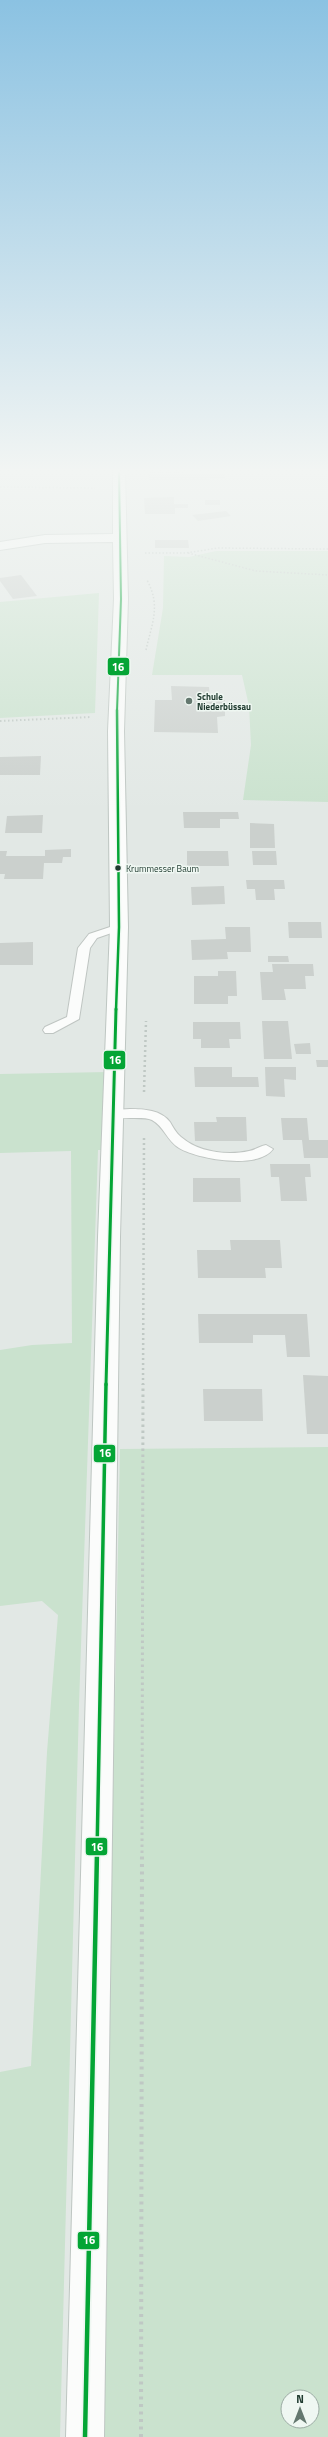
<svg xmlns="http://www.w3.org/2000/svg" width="328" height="2437" font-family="'Titillium Web',sans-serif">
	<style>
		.green { fill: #cae2ce; fill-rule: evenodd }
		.building { fill: #cbd0cd }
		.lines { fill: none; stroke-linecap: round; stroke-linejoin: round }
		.lane-casing { stroke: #bfc5c2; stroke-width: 2 }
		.secondary-casing { stroke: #bec6c2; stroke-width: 2 }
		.path-far4 { stroke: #bfc8c4; stroke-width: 1.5; stroke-dasharray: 1.5 2; stroke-linecap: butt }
		.path-far3 { stroke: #bfc8c4; stroke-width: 2; stroke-dasharray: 1.5 2.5; stroke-linecap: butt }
		.path-far2 { stroke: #bfc8c4; stroke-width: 2.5; stroke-dasharray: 2 3; stroke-linecap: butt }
		.path-far1 { stroke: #bfc8c4; stroke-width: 3; stroke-dasharray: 2.5 3.5; stroke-linecap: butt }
		.path { stroke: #bfc8c4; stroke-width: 4; stroke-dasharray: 3 4.5; stroke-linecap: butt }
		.lane { fill: #fbfcfb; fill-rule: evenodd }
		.secondary { fill: #fbfcfb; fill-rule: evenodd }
		.bus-1-far4-casing { stroke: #eff7f2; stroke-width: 4 }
		.bus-1-far3-casing { stroke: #eff7f2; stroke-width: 5 }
		.bus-1-far2-casing { stroke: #eff7f2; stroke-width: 6 }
		.bus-1-far1-casing { stroke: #eff7f2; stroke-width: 6 }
		.bus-1-casing { stroke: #eff7f2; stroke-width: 8 }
		.bus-1-far4 { stroke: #04a535; stroke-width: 2 }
		.bus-1-far3 { stroke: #04a535; stroke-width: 2.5 }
		.bus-1-far2 { stroke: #04a535; stroke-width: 3 }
		.bus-1-far1 { stroke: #04a535; stroke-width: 3.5 }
		.bus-1 { stroke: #04a535; stroke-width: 4.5 }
		.poi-dot { fill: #64786f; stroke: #eff7f2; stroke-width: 1.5 }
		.bus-dot { fill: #203b30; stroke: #eff7f2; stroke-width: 1.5 }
		.labels { text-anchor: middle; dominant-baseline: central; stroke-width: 3; stroke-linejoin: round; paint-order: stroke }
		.far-poi-label { font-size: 9px; font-weight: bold; fill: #203b30; stroke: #eff7f2; text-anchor: start }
		.far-bus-label { font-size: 9px; fill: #203b30; stroke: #eff7f2; text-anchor: start }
		.line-badge { stroke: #eff7f2; stroke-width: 1.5 }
		.badge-label { font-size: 11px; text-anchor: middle; font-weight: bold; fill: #fff }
	</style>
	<rect width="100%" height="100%" fill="#e2e8e5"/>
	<g class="green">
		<path d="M216 551H328V802L243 800 251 745 249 706 242 675H152L163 608 164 556 189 557Z"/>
		<path d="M99 593 95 713 0 718V602Z"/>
		<path d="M108 1072 113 1150H98L79 1705 60 2437H0V2072L31 2066 47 1752 58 1615 42 1601 0 1606V1350L32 1345 72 1343 71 1151 0 1153V1074Z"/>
		<path d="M328 1447V2437H100L120 1449ZM288 2397H312V2421H288Z"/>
	</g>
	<g class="building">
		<path d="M150 470H184V474L225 473V478H209V480H149Z"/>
		<path d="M174 497V504H188V508H175V514H145L144 498Z"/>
		<rect x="205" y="500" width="15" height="5"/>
		<path d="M226 511 231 516 198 521 192 515Z"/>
		<path d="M155 540H188L189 548H155Z"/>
		<path d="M21 575 37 596 13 599 0 581V578Z"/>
		<path d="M171 686 209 687 210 700H225V716L217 717 218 733 154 732 155 700H172Z"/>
		<path d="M41 756 40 775H0V757Z"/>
		<path d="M183 812H238L239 819H220V828H184Z"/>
		<path d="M43 815 42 833H5L7 816Z"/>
		<path d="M250 823 274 824 275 848H250Z"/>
		<path d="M71 849V857H63L62 863H44L43 879H4L5 874H0V851H7L6 856H45V850Z"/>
		<path d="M187 851H228L229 866H187Z"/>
		<path d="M252 851H276L277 865H253Z"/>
		<path d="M246 880H284L285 889H274L275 900H256L255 889H247Z"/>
		<path d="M224 886 225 904 192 905 191 887Z"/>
		<path d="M288 922H321L322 938H289Z"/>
		<path d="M225 927H250L251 952H227L228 959 192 960 191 940 226 939Z"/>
		<path d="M33 942V965H0V943Z"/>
		<path d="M268 956H288L289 962H268Z"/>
		<path d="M272 964H313L314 976H305L306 989H284L286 1000H262L260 972H273Z"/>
		<path d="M218 971H236L237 996H228V1004H194V976H218Z"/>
		<path d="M262 1021H288L292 1059H264Z"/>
		<path d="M193 1022H240L241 1039H229L230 1048H201V1039H193Z"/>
		<path d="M310 1043 311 1054H296L294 1044Z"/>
		<path d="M316 1060H328V1067H317Z"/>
		<path d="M194 1067H232V1077H258L259 1087H195Z"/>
		<path d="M265 1067H296V1080L284 1079 285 1097 266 1096Z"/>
		<path d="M216 1117H246L247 1141H195L194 1122H217Z"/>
		<path d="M281 1118H307L309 1140H328V1158H304L302 1140H283Z"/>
		<path d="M270 1164H310L311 1177H305L307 1201H281L279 1177H271Z"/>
		<path d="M193 1178H240L241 1202H193Z"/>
		<path d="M230 1240H280L282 1268H265L266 1278H198L197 1250H231Z"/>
		<path d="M198 1314H307L310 1357H287L285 1335H253V1343H199Z"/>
		<path d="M303 1375 328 1376V1434H307Z"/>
		<path d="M203 1389H262L263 1421H204Z"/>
	</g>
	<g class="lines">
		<g class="lane-casing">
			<g id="lane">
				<path d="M119 924 123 925V929L97 938 90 948 79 1019 53 1033H45L43 1030 45 1027 67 1017 78 948 89 934Z"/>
				<path d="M130 1109C144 1109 161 1110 170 1122 173 1127 176 1133 181 1137 198 1152 227 1156 249 1151 255 1150 260 1146 266 1145L273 1149C258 1170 197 1159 179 1148 167 1141 164 1126 152 1120 141 1115 113 1122 107 1114L114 1110Z"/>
			</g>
		</g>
		<g class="secondary-casing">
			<path id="secondary" d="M113 470H125L128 599 124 731 128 927 120 1237 104 2437H66L98 1237 110 927 108 731 114 599 113 542 45 543 0 550V542L45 535 113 534Z"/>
		</g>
		<g class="path-far4">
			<path d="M0 487 95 488"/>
			<path d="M145 553H186L218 548 328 549"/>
			<path d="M188 553 256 571 328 575"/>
			<path d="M146 650C152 623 161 606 147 580"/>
		</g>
		<path class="path-far3" d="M0 721 91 717"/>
		<g class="path-far2">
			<path d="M144 1092 146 1021"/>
			<path d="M143 1385 144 1137"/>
		</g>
		<path class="path-far1" d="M142 1853 143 1384"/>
		<path class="path" d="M141 2437 142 1852"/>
		<use href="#lane" class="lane"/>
		<use href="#secondary" class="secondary"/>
		<g class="bus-1-far4-casing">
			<path id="bus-1-far4" d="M117 711 121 599 119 470"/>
		</g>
		<g class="bus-1-far3-casing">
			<path id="bus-1-far3" d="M116 1010 119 927 117 710"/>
		</g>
		<g class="bus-1-far2-casing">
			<path id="bus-1-far2" d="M106 1385 116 1009"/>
		</g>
		<g class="bus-1-far1-casing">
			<path id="bus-1-far1" d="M97 1853 106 1384"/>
		</g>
		<g class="bus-1-casing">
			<path id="bus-1" d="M85 2437 97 1852"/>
		</g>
		<use href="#bus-1-far4" class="bus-1-far4"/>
		<use href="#bus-1-far3" class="bus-1-far3"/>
		<use href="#bus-1-far2" class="bus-1-far2"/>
		<use href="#bus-1-far1" class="bus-1-far1"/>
		<use href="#bus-1" class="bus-1"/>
	</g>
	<linearGradient id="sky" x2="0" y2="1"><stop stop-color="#8bc2e2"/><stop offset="0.58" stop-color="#f2f5f3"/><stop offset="1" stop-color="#f2f5f3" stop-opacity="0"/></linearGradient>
	<rect width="328" height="812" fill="url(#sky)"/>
	<circle class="poi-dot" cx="189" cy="701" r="4"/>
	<circle class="bus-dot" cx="118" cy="868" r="3.5"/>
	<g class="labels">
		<g class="far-poi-label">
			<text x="197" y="696">Schule<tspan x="197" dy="10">Niederbüssau</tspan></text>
		</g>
		<g class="far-bus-label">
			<text x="126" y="868">Krummesser Baum</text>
		</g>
	</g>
	<g class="line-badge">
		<rect x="107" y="657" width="23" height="19" rx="4" fill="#04a535"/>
		<rect x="103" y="1050" width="23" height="20" rx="4" fill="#04a535"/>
		<rect x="93" y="1444" width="23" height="19" rx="4" fill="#04a535"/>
		<rect x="85" y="1837" width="23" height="19" rx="4" fill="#04a535"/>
		<rect x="77" y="2231" width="23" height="19" rx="4" fill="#04a535"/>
	</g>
	<g class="badge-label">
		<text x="118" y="671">16</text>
		<text x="115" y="1064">16</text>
		<text x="105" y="1457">16</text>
		<text x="97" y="1851">16</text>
		<text x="89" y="2244">16</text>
	</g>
	<g transform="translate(300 2409)"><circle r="19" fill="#eff7f2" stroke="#9caca4"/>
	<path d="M0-3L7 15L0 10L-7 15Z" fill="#64786f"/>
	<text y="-6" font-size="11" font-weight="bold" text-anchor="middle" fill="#203b30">N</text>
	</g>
</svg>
